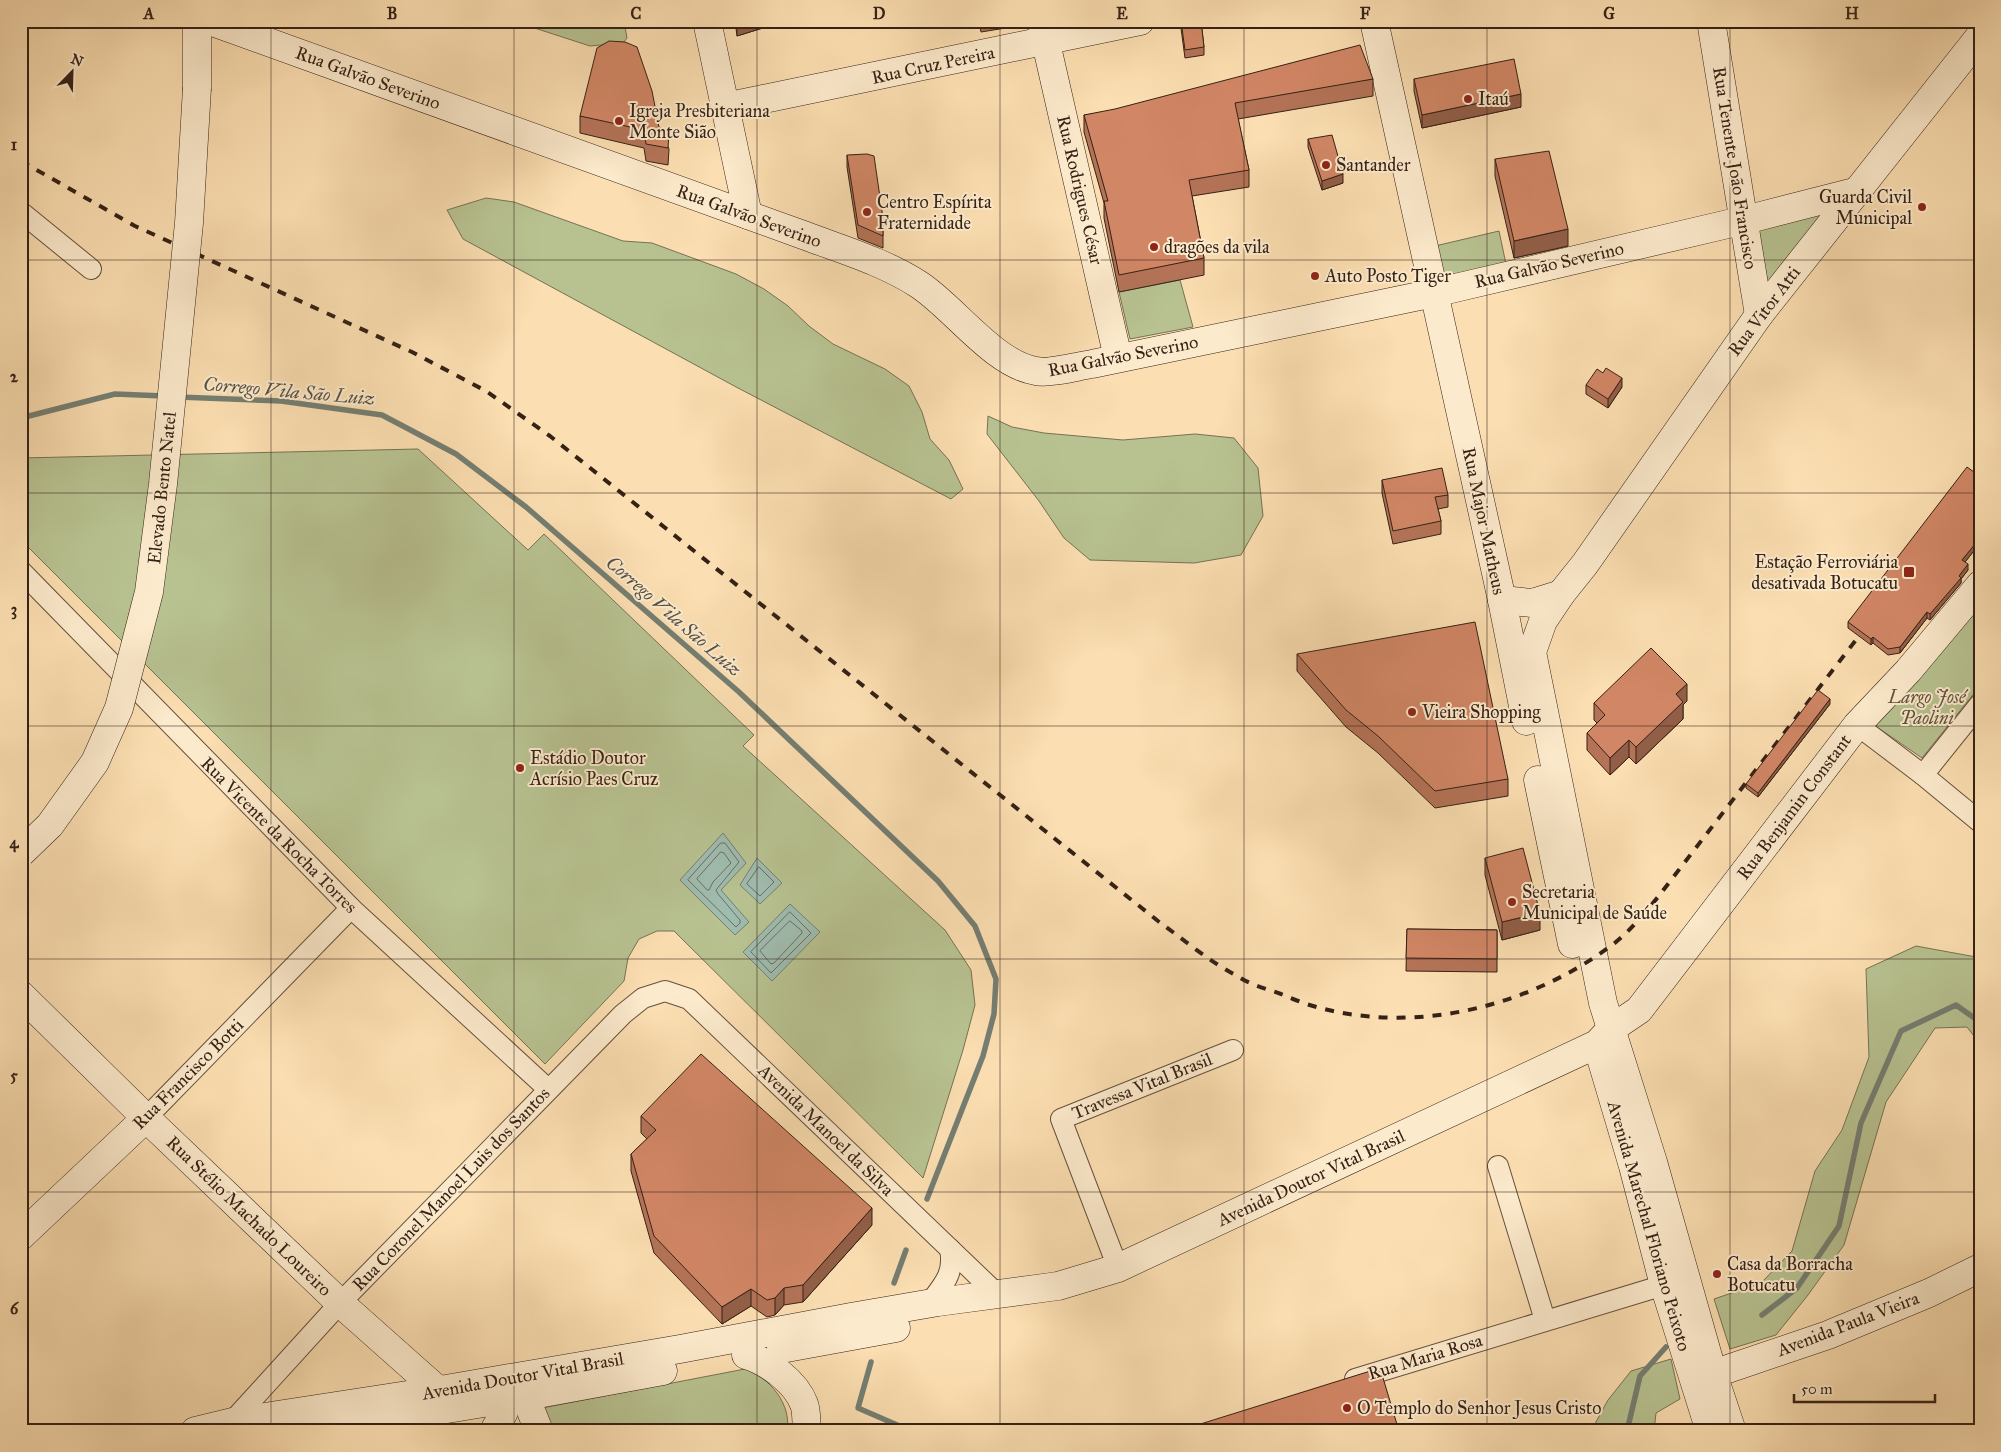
<svg xmlns="http://www.w3.org/2000/svg" width="2001" height="1452" font-family="'IM FELL Great Primer',serif">
	<style>
		.green { fill: #b8c291; stroke: #767254 }
		.water { fill: #9fbcaf; stroke: #757e72 }
		.lines { fill: none; stroke-linecap: round; stroke-linejoin: round }
		.shore { stroke: #6a6e62; stroke-width: 1 }
		.stream { stroke: #757e72; stroke-width: 5.5 }
		.street-casing { stroke: #66503d; stroke-width: 22 }
		.secondary-casing { stroke: #352116; stroke-width: 29 }
		.street { stroke: #fceacc; stroke-width: 20 }
		.secondary { stroke: #fceacc; stroke-width: 28 }
		.rail { stroke: #352116; stroke-width: 4; stroke-dasharray: 9 9; stroke-linecap: butt }
		.secondary-bridge-casing { stroke: #352116; stroke-width: 29; stroke-linecap: butt }
		.secondary-bridge { stroke: #fceacc; stroke-width: 28 }
		.wall { fill: #b47357; stroke: #352116 }
		.shaded-wall { fill: #925e47; stroke: #352116 }
		.building { fill: #d18665; stroke: #352116 }
		.grid { fill: none; stroke: #352116; stroke-width: 1; stroke-opacity: 0.55 }
		.poi-dot { fill: #8f2418; stroke: #fceacc; stroke-width: 2 }
		.labels { text-anchor: middle; dominant-baseline: central; stroke-width: 4; stroke-linejoin: round; paint-order: stroke }
		.street-label { font-size: 18px; fill: #352116; stroke: #fceacc }
		.poi-label { font-size: 18px; fill: #352116; stroke: #fceacc; text-anchor: start }
		.park-label { font-size: 18px; font-style: italic; fill: #5c513b; stroke: #fceacc }
		.water-label { font-size: 19px; font-style: italic; fill: #555044; stroke: #fceacc }
		.neatline { fill: none; stroke: #352116; stroke-width: 2 }
		.grid-label { font-size: 16px; text-anchor: middle; font-weight: bold; fill: #352116 }
	</style>
	<rect width="100%" height="100%" fill="#fbdeb1"/>
	<filter id="stains"><feTurbulence type="fractalNoise" baseFrequency=".004" numOctaves="4"/><feColorMatrix values="0 0 0 0 .2 0 0 0 0 .09 0 0 0 0 .02 0 0 0 .5 -.17"/></filter>
	<radialGradient id="worn" r=".72"><stop offset=".6" stop-color="#630" stop-opacity="0"/><stop offset="1" stop-color="#630" stop-opacity=".3"/></radialGradient>
	<g class="green">
		<path d="M513 21H624L627 38 623 43 590 46Z"/>
		<path d="M486 198 514 202 623 241 652 243 736 274 764 289 788 306 809 326 833 344 885 369 909 386 922 412 930 439 949 460 963 489 951 499 738 388 463 239 447 210Z"/>
		<path d="M1837 205 1765 292 1753 231Z"/>
		<path d="M1499 231 1506 264 1442 278 1435 246Z"/>
		<path d="M1180 280 1193 327 1130 339 1119 292Z"/>
		<path d="M988 416 1012 427 1044 433 1123 440 1195 434 1234 438 1258 468 1263 516 1241 555 1194 563 1090 560 1064 538 1039 501 987 434Z"/>
		<path d="M418 449 528 550 544 534 754 735 743 746 945 930 971 970 975 1005 963 1050 923 1178 674 931H657L639 939 628 958 624 981 545 1064 21 540V458Z"/>
		<path d="M1980 603V686L1922 758 1874 725Z"/>
		<path d="M1916 946 1976 957 1980 963V1044L1967 1027 1935 1028 1886 1102 1844 1245 1808 1295 1776 1335 1730 1349 1714 1299 1761 1283 1792 1251 1815 1171 1842 1130 1869 1057 1866 969Z"/>
		<path d="M1671 1359 1680 1399 1656 1413 1654 1431H1591L1608 1400 1631 1371Z"/>
		<path d="M745 1369C769 1377 792 1404 787 1431H544L542 1408Z"/>
	</g>
	<g class="water">
		<path d="M723 833 746 863 721 890 749 922 735 935 680 880Z"/>
		<path d="M757 858 782 883 760 904 740 885Z"/>
		<path d="M790 904 820 932 772 981 743 952Z"/>
	</g>
	<g class="lines">
		<g class="shore">
			<path d="M721 843H725L739 862 716 890 718 894 740 920V923L736 927 688 880Z"/>
			<path d="M721 852 724 853 731 863 713 882 709 890H707L697 879Z"/>
			<path d="M759 867 774 882 760 896 747 884Z"/>
			<path d="M790 912 811 933 771 973 751 952Z"/>
			<path d="M790 921 802 931V933L774 963 771 964 760 951Z"/>
		</g>
		<g class="stream">
			<path d="M178 397 281 401 382 415 456 454 526 507 739 692 938 881 975 926 996 979 994 1014 983 1056 927 1199"/>
			<path d="M21 418 115 394 164 396"/>
			<path d="M894 1283 906 1250"/>
			<path d="M1762 1315 1797 1288 1839 1226 1861 1123 1901 1031 1956 1005 1980 1022"/>
			<path d="M871 1362 858 1408 911 1431"/>
			<path d="M1627 1431 1640 1376 1666 1347"/>
		</g>
		<g class="street-casing">
			<g id="street">
				<path d="M21 212 91 269"/>
				<path d="M21 571 351 908 548 1089"/>
				<path d="M1857 725 1923 775 1980 822"/>
				<path d="M1923 775 1980 704"/>
				<path d="M146 1118 351 908"/>
				<path d="M1498 1166 1545 1320"/>
				<path d="M1118 1268 1061 1119 1233 1050"/>
				<path d="M929 1304C943 1285 955 1274 950 1249"/>
				<path d="M1355 1379 1664 1285"/>
				<path d="M229 1425 340 1303 623 1014 643 998 665 991 689 999 998 1295"/>
			</g>
		</g>
		<g class="secondary-casing">
			<g id="secondary">
				<path d="M210 21 806 236C843 250 884 262 918 284 953 306 993 364 1036 371 1049 374 1078 366 1092 364L1434 293 1745 220 1858 191"/>
				<path d="M707 21 748 215"/>
				<path d="M1041 21 1118 358"/>
				<path d="M1374 21 1502 600 1526 721"/>
				<path d="M1711 21 1759 315"/>
				<path d="M197 88V21"/>
				<path d="M725 107 1140 21"/>
				<path d="M1502 600 1532 603 1561 594"/>
				<path d="M1538 780 1572 944"/>
				<path d="M21 995 146 1118 340 1303 448 1399"/>
				<path d="M1601 1058 1633 1166 1664 1285 1710 1431"/>
				<path d="M21 1236 146 1118"/>
				<path d="M781 1349 896 1328"/>
				<path d="M746 1355C767 1361 796 1382 804 1404 807 1411 806 1423 807 1431"/>
				<path d="M1713 1374 1828 1335 1929 1293 1980 1268"/>
				<path d="M513 1382 525 1396 539 1431"/>
				<path d="M195 1431 232 1422 440 1390 680 1349 851 1317 938 1302 1058 1286 1118 1268 1597 1044 1611 1029 1639 1010 1857 725 1908 671 1980 585"/>
				<path d="M314 1431 538 1394 663 1371"/>
				<path d="M494 1431C504 1412 511 1406 501 1386"/>
				<path d="M1732 1431 1713 1374 1653 1162 1603 1003 1532 652 1543 621 1561 594 1585 564 1759 315 1980 36"/>
			</g>
		</g>
		<use href="#street" class="street"/>
		<use href="#secondary" class="secondary"/>
		<path class="rail" d="M21 161 135 226 412 352 486 391 550 436 1158 921C1184 940 1210 962 1239 977 1251 985 1267 989 1281 994 1291 998 1302 1003 1313 1006 1413 1035 1525 1008 1608 948 1628 934 1643 915 1658 897L1859 636"/>
		<g class="secondary-bridge-casing">
			<path id="secondary-bridge" d="M21 853 50 825 95 762 119 708 149 592 163 484 189 223 197 88"/>
		</g>
		<use href="#secondary-bridge" class="secondary-bridge"/>
	</g>
	<g class="wall">
		<path d="M735 21H766V27L737 36Z"/>
		<path d="M979 21H1018V26L981 32Z"/>
		<path d="M1180 21H1201L1204 47V55L1185 58Z"/>
		<path d="M1373 79V96L1238 119 1249 170V187L1192 196 1204 258V275L1119 292 1104 218V203L1084 132V115Z"/>
		<path d="M1414 79 1521 107 1422 128 1414 91Z"/>
		<path d="M580 116 659 127 669 149 668 165 646 161 644 148 580 133Z"/>
		<path d="M1308 139 1343 183 1322 190 1308 147Z"/>
		<path d="M847 155 883 218V248L858 238 847 167Z"/>
		<path d="M1495 159 1568 246 1514 258 1495 176Z"/>
		<path d="M1586 385 1622 387 1608 408 1586 394Z"/>
		<path d="M1980 472V503L1976 508 1980 512V543L1965 562 1968 570 1961 579V583L1930 620 1927 618 1900 653 1888 655 1873 643 1871 645 1848 628V622Z"/>
		<path d="M1382 480 1448 495V507L1438 509 1441 521V534L1393 544 1382 493Z"/>
		<path d="M1297 654 1508 779V796L1435 808 1378 753 1346 727 1297 671Z"/>
		<path d="M1687 701 1683 705V719L1636 764 1629 757 1610 775 1587 750V733L1597 723 1594 720V703Z"/>
		<path d="M1830 704 1758 797 1746 788V784Z"/>
		<path d="M1485 858 1540 930 1502 940 1485 875Z"/>
		<path d="M1407 929 1497 930V972L1406 971Z"/>
		<path d="M641 1116 872 1225 803 1302 784 1305 775 1315 767 1317 751 1306 722 1324 654 1253 631 1171V1154L647 1139 641 1133Z"/>
	</g>
	<g class="shaded-wall">
		<path d="M756 21H766V27L737 36V28Z"/>
		<path d="M1521 94V107L1422 128V115Z"/>
		<path d="M1343 174V183L1322 190V181Z"/>
		<path d="M1568 229V246L1514 258V241Z"/>
		<path d="M1622 378V387L1608 408V399Z"/>
		<path d="M1980 497V503L1973 512V506Z"/>
		<path d="M1980 538V543L1962 566V560Z"/>
		<path d="M1968 564V570L1961 579V583L1930 620V614Z"/>
		<path d="M1927 612V618L1900 653V647Z"/>
		<path d="M1873 637V643L1871 645V639Z"/>
		<path d="M1687 684V701L1683 705V719L1636 764V747L1676 694Z"/>
		<path d="M1830 699V704L1758 797V793Z"/>
		<path d="M1629 740V757L1610 775V758Z"/>
		<path d="M1540 913V930L1502 940V922Z"/>
		<path d="M872 1208V1225L803 1302V1285Z"/>
		<path d="M784 1288V1305L775 1315V1298Z"/>
		<path d="M751 1289V1306L722 1324V1307Z"/>
	</g>
	<g class="building">
		<path d="M736 21H756L737 28Z"/>
		<path d="M981 21H994L981 23Z"/>
		<path d="M1181 21H1201L1204 47 1185 50Z"/>
		<path d="M609 41 625 42 637 47 652 91 659 127 669 132 668 148 646 144 644 130 580 116 597 48Z"/>
		<path d="M1360 45 1373 79 1235 103 1249 170 1189 180 1204 258 1119 275 1104 201H1108L1084 115 1115 109Z"/>
		<path d="M1514 59 1521 94 1422 115 1414 79Z"/>
		<path d="M1332 135 1343 174 1322 181 1308 139Z"/>
		<path d="M1549 151 1568 229 1514 241 1495 159Z"/>
		<path d="M867 154 874 156 883 218V236L858 225 847 155Z"/>
		<path d="M1606 368 1622 378 1608 399 1586 385 1597 369 1603 373Z"/>
		<path d="M1967 467 1978 475 1980 472V497L1973 506 1980 512V538L1962 560 1968 564 1959 576 1961 578 1930 614 1927 612 1900 647 1888 649 1873 637 1871 639 1848 622Z"/>
		<path d="M1442 468 1448 495 1435 497 1441 521 1393 531 1382 480Z"/>
		<path d="M1475 622 1508 779 1435 791 1378 736 1346 710 1297 654Z"/>
		<path d="M1651 648 1687 684 1676 694 1683 702 1636 747 1629 740 1610 758 1587 733 1605 715 1594 703Z"/>
		<path d="M1818 690 1830 699 1758 793 1746 784Z"/>
		<path d="M1523 848 1540 913 1502 922 1485 858Z"/>
		<path d="M1407 929 1497 930V959L1406 958Z"/>
		<path d="M701 1054 872 1208 803 1285 784 1288 775 1298 767 1300 751 1289 722 1307 654 1236 631 1154 656 1130 641 1116Z"/>
		<path d="M1380 1368 1399 1431H1178Z"/>
	</g>
	<path class="grid" d="M271 21V1431M514 21V1431M757 21V1431M1000 21V1431M1244 21V1431M1487 21V1431M1730 21V1431M21 260H1980M21 493H1980M21 726H1980M21 959H1980M21 1192H1980"/>
	<g class="poi-dot">
		<circle cx="1468" cy="99" r="5"/>
		<circle cx="619" cy="121" r="5"/>
		<circle cx="1326" cy="165" r="5"/>
		<circle cx="1922" cy="207" r="5"/>
		<circle cx="867" cy="212" r="5"/>
		<circle cx="1154" cy="247" r="5"/>
		<circle cx="1315" cy="276" r="5"/>
		<rect x="1903" y="566" width="12" height="12" rx="2.5"/>
		<circle cx="1412" cy="712" r="5"/>
		<circle cx="520" cy="768" r="5"/>
		<circle cx="1512" cy="902" r="5"/>
		<circle cx="1717" cy="1274" r="5"/>
		<circle cx="1347" cy="1408" r="5"/>
	</g>
	<g class="labels">
		<g class="street-label">
			<text transform="translate(933 65) rotate(-12)">Rua Cruz Pereira</text>
			<text transform="translate(368 78) rotate(20)">Rua Galvão Severino</text>
			<text transform="translate(1735 168) rotate(81)">Rua Tenente João Francisco</text>
			<text transform="translate(1080 190) rotate(77)">Rua Rodrigues César</text>
			<text transform="translate(749 216) rotate(20)">Rua Galvão Severino</text>
			<text transform="translate(1549 265) rotate(-13)">Rua Galvão Severino</text>
			<text transform="translate(1764 311) rotate(-53)">Rua Vitor Atti</text>
			<text transform="translate(1123 356) rotate(-11)">Rua Galvão Severino</text>
			<text transform="translate(162 488) rotate(-84)">Elevado Bento Natel</text>
			<text transform="translate(1484 521) rotate(78)">Rua Major Matheus</text>
			<text transform="translate(1794 807) rotate(-53)">Rua Benjamin Constant</text>
			<text transform="translate(279 835) rotate(45)">Rua Vicente da Rocha Torres</text>
			<text transform="translate(188 1074) rotate(-45)">Rua Francisco Botti</text>
			<text transform="translate(1142 1086) rotate(-22)">Travessa Vital Brasil</text>
			<text transform="translate(826 1130) rotate(44)">Avenida Manoel da Silva</text>
			<text transform="translate(1311 1178) rotate(-25)">Avenida Doutor Vital Brasil</text>
			<text transform="translate(451 1189) rotate(-46)">Rua Coronel Manoel Luis dos Santos</text>
			<text transform="translate(249 1216) rotate(44)">Rua Stélio Machado Loureiro</text>
			<text transform="translate(1649 1226) rotate(74)">Avenida Marechal Floriano Peixoto</text>
			<text transform="translate(1848 1324) rotate(-21)">Avenida Paula Vieira</text>
			<text transform="translate(1425 1357) rotate(-17)">Rua Maria Rosa</text>
			<text transform="translate(523 1376) rotate(-10)">Avenida Doutor Vital Brasil</text>
		</g>
		<g class="poi-label">
			<text x="1478" y="99">Itaú</text>
			<text x="629" y="111">Igreja Presbiteriana<tspan x="629" dy="21">Monte Sião</tspan></text>
			<text x="1336" y="165">Santander</text>
			<text x="1912" y="197" text-anchor="end">Guarda Civil<tspan x="1912" dy="21">Municipal</tspan></text>
			<text x="877" y="202">Centro Espírita<tspan x="877" dy="21">Fraternidade</tspan></text>
			<text x="1164" y="247">dragões da vila</text>
			<text x="1325" y="276">Auto Posto Tiger</text>
			<text x="1898" y="562" text-anchor="end">Estação Ferroviária<tspan x="1898" dy="21">desativada Botucatu</tspan></text>
			<text x="1422" y="712">Vieira Shopping</text>
			<text x="530" y="758">Estádio Doutor<tspan x="530" dy="21">Acrísio Paes Cruz</tspan></text>
			<text x="1522" y="892">Secretaria<tspan x="1522" dy="21">Municipal de Saúde</tspan></text>
			<text x="1727" y="1264">Casa da Borracha<tspan x="1727" dy="21">Botucatu</tspan></text>
			<text x="1357" y="1408">O Templo do Senhor Jesus Cristo</text>
		</g>
		<g class="park-label">
			<text x="1927" y="697">Largo José<tspan x="1927" dy="21">Paolini</tspan></text>
		</g>
		<g class="water-label">
			<text transform="translate(289 391) rotate(5)">Corrego Vila São Luiz</text>
			<text transform="translate(674 616) rotate(41)">Corrego Vila São Luiz</text>
		</g>
	</g>
	<rect width="2001" height="1452" fill="none" stroke="#fbdeb1" stroke-width="55"/>
	<g transform="translate(72 72) rotate(23)" stroke="#fceacc" stroke-width="4" paint-order="stroke">
	<path d="M0-4L9 19L0 12L-9 19Z" fill="#352116"/>
	<text y="-8" font-size="14" font-weight="bold" text-anchor="middle" fill="#352116">N</text>
	</g>
	<path d="M1794 1394v8h141v-8" fill="none" stroke="#352116" stroke-width="2.5"/>
	<text x="1801" y="1394" font-size="15" fill="#352116" stroke="#fceacc" stroke-width="4" paint-order="stroke">50 m</text>
	<rect x="28" y="28" width="1946" height="1396" class="neatline"/>
	<g class="grid-label">
		<text x="149" y="19">A</text>
		<text x="392" y="19">B</text>
		<text x="636" y="19">C</text>
		<text x="879" y="19">D</text>
		<text x="1122" y="19">E</text>
		<text x="1365" y="19">F</text>
		<text x="1609" y="19">G</text>
		<text x="1852" y="19">H</text>
		<text x="14" y="150">1</text>
		<text x="14" y="382">2</text>
		<text x="14" y="615">3</text>
		<text x="14" y="848">4</text>
		<text x="14" y="1081">5</text>
		<text x="14" y="1314">6</text>
	</g>
	<rect width="100%" height="100%" filter="url(#stains)"/>
	<rect width="100%" height="100%" fill="url(#worn)"/>
</svg>
